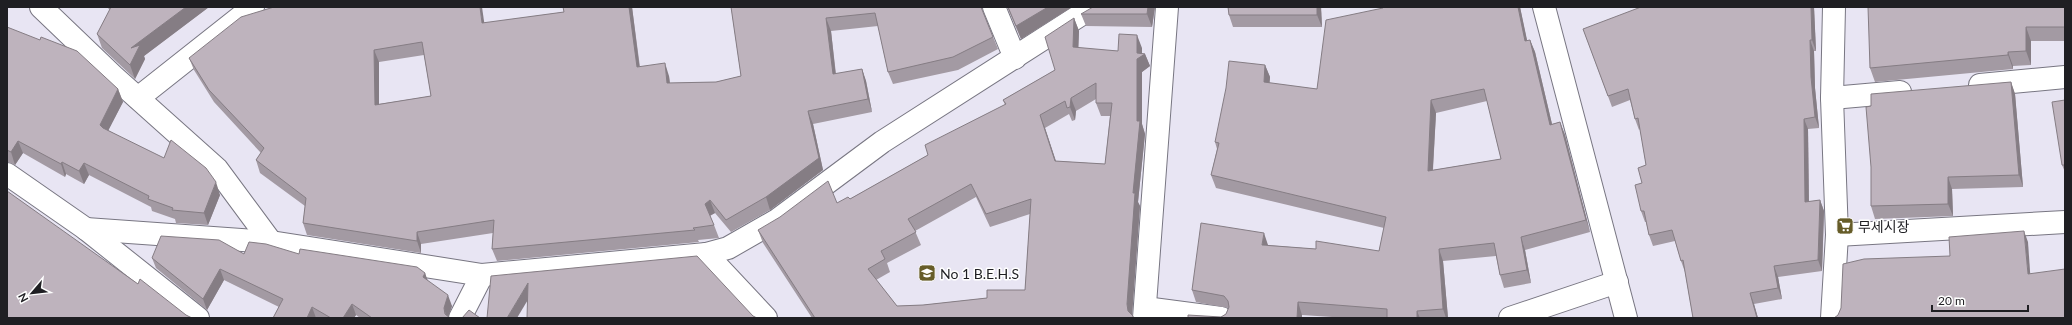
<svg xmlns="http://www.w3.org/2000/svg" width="2072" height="325" font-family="Lato,'Noto Sans KR',sans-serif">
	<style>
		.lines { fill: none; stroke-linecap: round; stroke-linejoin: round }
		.street-casing { stroke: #787682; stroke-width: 24 }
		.street { stroke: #fff; stroke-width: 22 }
		.wall { fill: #a39aa3; fill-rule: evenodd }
		.shaded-wall { fill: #857d84 }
		.building { fill: #beb3bd; stroke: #857d84; fill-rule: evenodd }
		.labels { text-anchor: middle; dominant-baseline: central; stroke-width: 3; stroke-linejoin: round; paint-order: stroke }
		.poi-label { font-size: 14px; fill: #1f1f23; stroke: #fff; text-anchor: start }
	</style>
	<rect width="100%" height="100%" fill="#e8e5f3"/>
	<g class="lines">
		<g class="street-casing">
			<g id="street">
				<path d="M41 7 113 76 217 169 271 242"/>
				<path d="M994 7 1015 58"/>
				<path d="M1544 7 1626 318"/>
				<path d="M1980 85 2065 77"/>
				<path d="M138 98 253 7"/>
				<path d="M1832 98 1900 92"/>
				<path d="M7 174 86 229 198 318"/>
				<path d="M86 229 271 242 482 275 706 254 766 318"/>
				<path d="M1837 235 2065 222"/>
				<path d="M706 254 728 248 777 220 882 142 1093 7"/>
				<path d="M1145 308 1221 318"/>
				<path d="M460 318 482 275"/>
				<path d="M1144 318 1167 7"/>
				<path d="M1510 318 1617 282"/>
				<path d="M1832 318 1837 235 1832 98 1834 7"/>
			</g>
		</g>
		<use href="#street" class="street"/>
	</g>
	<g class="wall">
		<path d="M107 7H209L144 56 145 59 135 79 102 48 97 34 110 10Z"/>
		<path d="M563 7H632L640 67 669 76 670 83 716 82 741 76 731 7H981L998 49 958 70 893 84 888 72 878 26 831 31 836 74 862 69 866 81 872 112 813 124 823 170 770 210 731 232 715 213 710 216 714 225 719 238 698 240 699 242 497 261 492 249 493 233 421 244V253L307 235 303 223 305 206 260 173 256 160 261 153 214 102 194 70 189 58 485 23 564 12ZM424 55 431 96 379 104V62Z"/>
		<path d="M1007 7H1072L1021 39Z"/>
		<path d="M1155 7 1152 27 1086 26 1081 14Z"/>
		<path d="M1228 7H1321L1322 27H1233L1229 15Z"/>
		<path d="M1383 7H1520L1527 41 1530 40 1535 52 1552 124 1560 122 1565 135 1590 232 1525 250 1531 283 1504 288 1500 275 1496 256 1443 261 1448 318H1347L1302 315V318H1188L1221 317 1226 314 1228 308 1196 302 1192 290 1268 245 1316 249 1379 251 1384 228 1216 188 1211 175 1217 149 1215 142 1265 65 1270 77 1269 83 1317 89 1383 8ZM1487 101 1501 159 1433 170 1436 113Z"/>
		<path d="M1814 7 1816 51H1814L1815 88 1819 128 1808 129 1809 202 1820 200 1824 211 1822 271 1778 277 1782 299 1754 304 1758 318H1693L1685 272 1681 261 1675 241 1653 246 1649 235 1646 222H1645L1641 211 1642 183 1646 165 1640 129 1639 130 1635 119 1630 100 1612 107 1583 29Z"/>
		<path d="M2065 7V41H2031V65L2013 66V69L1875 82 1870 68Z"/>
		<path d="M1074 18 1079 31 1078 48 1118 51 1142 48V53L1145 54 1150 66 1142 72V124L1145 134 1138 202 1140 206 1132 314 1134 318H812L763 243 758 230 850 199 928 155 1005 105 1003 100 1055 70ZM1096 99V103L1101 116H1110L1105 164 1056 161 1045 128 1069 114 1072 121 1075 120 1076 111ZM976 197 990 227 1030 214 1025 290 987 298 923 305 897 306 876 280 890 272 887 263 921 245 915 231Z"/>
		<path d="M7 27 118 89 123 102 108 130 220 195 208 225 176 223 175 219 152 211 151 207 89 175 84 184 66 174 65 177 23 153 15 165 8 162H7Z"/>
		<path d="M2011 82 2015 94 2023 187 1952 189 1953 216 1875 219 1871 206V106Z"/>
		<path d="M2065 100V172L2062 165Z"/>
		<path d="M244 254H299L425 273 427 280 452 306 448 317 450 318H360L356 315 354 318H317L316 317V318H273L279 307 224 280 207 310 156 268 152 258Z"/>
	</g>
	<g class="shaded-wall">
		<path d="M186 7H209L144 56 145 59 135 79 130 65 131 48Z"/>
		<path d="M480 7H482L486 35 482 23Z"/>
		<path d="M629 7H632L641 79 637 67Z"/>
		<path d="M1048 7H1072L1021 39 1016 26Z"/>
		<path d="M1148 7H1155L1152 27 1147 14Z"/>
		<path d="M1317 7H1321L1322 27 1317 15Z"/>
		<path d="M1518 7H1520L1530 54 1525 41Z"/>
		<path d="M1811 7H1814L1816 51 1812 40Z"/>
		<path d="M826 18 831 31 837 87 833 74Z"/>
		<path d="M1074 18 1079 31 1078 60 1073 47Z"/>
		<path d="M2026 27 2031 41V65L2026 51Z"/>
		<path d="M1137 35 1142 48V56L1145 54 1150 66 1142 72V124L1145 134 1138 202 1140 206 1132 317 1128 311 1127 304 1137 121Z"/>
		<path d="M1530 40 1535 52 1555 137 1550 125Z"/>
		<path d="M1810 40 1814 51 1815 88 1819 128 1815 117 1811 77Z"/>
		<path d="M374 50 379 62V117L375 105Z"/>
		<path d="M2008 52 2013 66V69L2008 55Z"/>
		<path d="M665 63 669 76 671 95 667 83Z"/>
		<path d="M1265 65 1270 77 1269 94 1264 82Z"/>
		<path d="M862 69 866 81 872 112 868 99Z"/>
		<path d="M2011 82 2015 94 2023 187 2019 175Z"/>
		<path d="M118 89 123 102 105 137 100 125Z"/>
		<path d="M1071 98 1076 111 1075 120 1070 107Z"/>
		<path d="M1431 100 1436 113 1432 183 1428 171Z"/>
		<path d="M808 111 813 124 823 170 770 210 766 197Z"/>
		<path d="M1040 115 1045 128 1060 174 1055 161Z"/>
		<path d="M1804 119 1808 129 1809 213 1805 202Z"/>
		<path d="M1560 122 1565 135 1590 232 1586 220Z"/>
		<path d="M18 141 23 153 15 165 11 152Z"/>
		<path d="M62 162 66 174 65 177 61 164Z"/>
		<path d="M84 163 89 175 84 184 79 171Z"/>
		<path d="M1948 177 1952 189 1953 216 1948 204Z"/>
		<path d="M216 182 220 195 208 225 204 213Z"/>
		<path d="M710 200 715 213 709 216 705 204Z"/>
		<path d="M1820 200 1824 211 1822 271 1818 260Z"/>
		<path d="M2024 231 2028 242 2031 285 2028 274Z"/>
		<path d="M417 232 421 244V253L417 241Z"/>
		<path d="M1264 233 1268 245H1262Z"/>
		<path d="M1521 237 1525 250 1531 283 1527 270Z"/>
		<path d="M1439 249 1443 261 1448 318H1446L1443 309Z"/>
		<path d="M1774 266 1778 277 1782 299 1778 288Z"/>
		<path d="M220 269 224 280 207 310 203 299Z"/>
		<path d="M425 273 429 284 423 277Z"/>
		<path d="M528 283 532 293 517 318H507Z"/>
		<path d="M1750 293 1754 304 1758 318H1757Z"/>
		<path d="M448 295 452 306 448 318H447L444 308Z"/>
		<path d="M1298 302 1302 315V318H1297Z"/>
		<path d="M352 304 356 315 354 318H343Z"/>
		<path d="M312 307 316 318H307Z"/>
		<path d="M1417 311 1420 318H1417Z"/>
	</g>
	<g class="building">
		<path d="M111 7H186L131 48 140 45 130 65 97 34Z"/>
		<path d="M274 7H480L482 23 564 12 563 7H629L637 67 665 63 667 83 716 82 741 76 731 7H981L993 37 953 57 888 72 875 13 826 18 833 74 862 69 868 99 808 111 819 158 766 197 726 220 710 200 705 204 714 225 693 228 695 230 492 249 494 220 417 232V241L303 223 306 198 256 160 264 148 209 90 189 58 241 17ZM422 42 431 96 375 105 374 50Z"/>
		<path d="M1008 7H1048L1016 26Z"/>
		<path d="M1093 7H1148L1147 14H1081Z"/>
		<path d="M1228 7H1317V15H1229Z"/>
		<path d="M1383 7H1518L1525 41 1530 40 1550 125 1560 122 1586 220 1521 237 1527 270 1500 275 1494 243 1439 249 1443 309 1417 311V318H1387V309L1298 302 1297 318H1188V315L1221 317 1226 314 1229 307 1228 301 1224 296 1192 290 1201 223 1264 233 1262 245 1316 249V241L1379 251 1386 217 1211 175 1219 143 1215 142 1226 88 1229 61 1265 65 1264 82 1317 89 1326 20 1383 8ZM1484 89 1501 159 1428 171 1431 100Z"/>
		<path d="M1641 7H1811L1812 40H1810L1811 77 1815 117 1804 119 1805 202 1820 200 1818 260 1774 266 1778 288 1750 293 1757 318H1693L1683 260 1681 261 1672 230 1649 235 1644 211H1641L1635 185 1642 183 1638 168 1646 165 1638 118 1635 119 1628 89 1608 96 1583 29Z"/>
		<path d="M1868 7H2065V27H2026V51L2008 52V55L1870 68Z"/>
		<path d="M1074 18 1073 47 1118 51 1119 34 1137 35V53L1145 54 1137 59V121H1140L1133 193H1135L1127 304 1128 311 1133 316V318H815L758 230 780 217 828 181 837 203 848 197 850 199 928 155 925 145 1006 104 1003 100 1055 70 1045 37ZM1096 83V103H1112L1105 164 1055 161 1040 115 1065 101 1067 108 1070 107 1071 98ZM971 184 986 214 1031 199 1025 290H987V298L923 305 897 306 868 269 885 259 881 251 916 232 908 219Z"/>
		<path d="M7 27 40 40 41 37 77 51 118 89 100 125 103 128 164 158 171 140 206 168 216 182 204 213 172 210 173 208 148 199 149 196 84 163 79 171 62 162 61 164 18 141 11 152 7 150Z"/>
		<path d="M2011 82 2019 175 1948 177V204L1871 206V167L1866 107 1871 106V94Z"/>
		<path d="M2065 100V165H2062L2052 102Z"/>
		<path d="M7 191 138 284 140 279 186 315 192 318H7Z"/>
		<path d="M2024 231 2028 274 2065 269V318H1834L1838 315 1841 308 1843 264 1864 259 1950 256 1949 237Z"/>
		<path d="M161 236 219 240 244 254 249 242 266 244 299 254 300 249 417 267 425 273 423 277 448 295 444 308 445 314 450 318H372L352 304 343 318H331L312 307 307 318H273L283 299 220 269 203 299 152 258Z"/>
		<path d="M697 256 753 316 757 318H527L528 283 507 318H487L491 276Z"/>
		<path d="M469 310 480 318H462Z"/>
	</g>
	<defs>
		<g id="supermarket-square" transform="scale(0.9)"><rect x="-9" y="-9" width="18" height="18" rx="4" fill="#665c28" stroke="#fff"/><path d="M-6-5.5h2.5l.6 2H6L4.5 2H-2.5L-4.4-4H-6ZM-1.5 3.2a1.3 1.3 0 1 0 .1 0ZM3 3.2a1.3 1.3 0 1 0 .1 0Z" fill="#fff"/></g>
		<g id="school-square" transform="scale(0.9)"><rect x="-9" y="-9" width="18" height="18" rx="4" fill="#665c28" stroke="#fff"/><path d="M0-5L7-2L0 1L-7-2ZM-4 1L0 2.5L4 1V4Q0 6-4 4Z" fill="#fff"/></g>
	</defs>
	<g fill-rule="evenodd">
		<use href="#supermarket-square" x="1845" y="226"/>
		<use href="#school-square" x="927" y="273"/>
	</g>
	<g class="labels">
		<g class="poi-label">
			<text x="1858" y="226">무세시장</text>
			<text x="940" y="273">No 1 B.E.H.S</text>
		</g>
	</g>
	<rect width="2072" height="325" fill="none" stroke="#1f1f23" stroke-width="16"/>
	<g transform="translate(32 293) rotate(242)" stroke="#ffffff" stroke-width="3" paint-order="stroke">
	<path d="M0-3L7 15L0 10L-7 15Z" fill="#1f1f23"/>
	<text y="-6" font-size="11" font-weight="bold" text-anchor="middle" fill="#1f1f23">N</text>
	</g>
	<path d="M1932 305v6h96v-6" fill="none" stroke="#1f1f23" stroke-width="2"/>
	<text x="1938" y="305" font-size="12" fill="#1f1f23" stroke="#ffffff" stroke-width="3" paint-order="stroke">20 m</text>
</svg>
